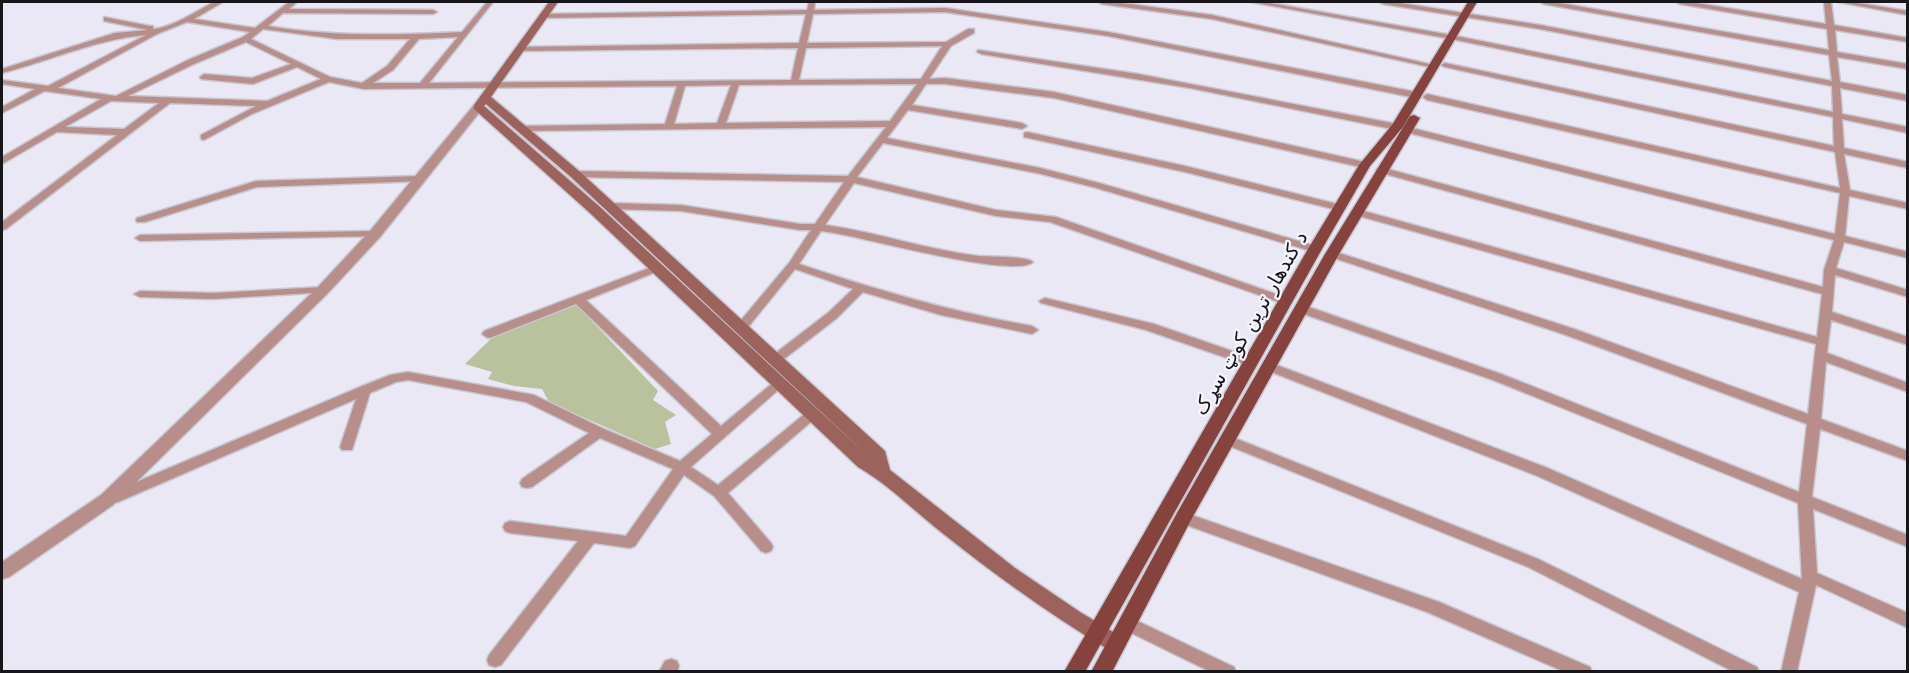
<svg xmlns="http://www.w3.org/2000/svg" width="1909" height="673" font-family="'DejaVu Sans',Vazirmatn,sans-serif">
	<style>
		.green { fill: #bac29d }
		.lines { fill: none; stroke-linecap: round; stroke-linejoin: round }
		.minor-casing { stroke: #c7c6d1; stroke-width: 3 }
		.tertiary-casing { stroke: #c7c6d1; stroke-width: 3 }
		.secondary-casing { stroke: #c7c6d1; stroke-width: 3 }
		.primary-casing { stroke: #c7c6d1; stroke-width: 3 }
		.minor { fill: #b78e8a; fill-rule: evenodd }
		.tertiary { fill: #b78e8a; fill-rule: evenodd }
		.secondary { fill: #9c625c; fill-rule: evenodd }
		.primary { fill: #86423c; fill-rule: evenodd }
		.labels { text-anchor: middle; dominant-baseline: central; stroke-width: 4.5; stroke-linejoin: round; paint-order: stroke }
		.street-label { font-size: 20px; fill: #17161a; stroke: #f6f5ff }
	</style>
	<rect width="100%" height="100%" fill="#e9e8f4"/>
	<path class="green" d="M575 303 658 391 653 400 676 415 665 422 671 444 655 449 549 402 542 389 514 386 488 379 492 372 465 364 497 333Z"/>
	<g class="lines">
		<g class="minor-casing">
			<g id="minor">
				<path d="M214 2H223L194 19 255 28 289 2H297L289 9 433 10 437 12 433 14 283 13 268 26C332 37 397 35 462 32L487 2H493L429 83 791 80 798 48 520 51 516 49 520 47 799 43 806 14 543 18 539 16 543 14 807 10 809 2H815L814 10 945 8 1108 32 1416 92 1420 95 1416 98 1108 36 945 12 813 14 807 43 946 42 968 29H974V33L951 46 929 79 945 78 1054 92 1365 162 1370 165 1365 168 1054 98 945 84H926L912 105 1022 123 1027 126 1022 129 908 110 887 138 1040 168 1099 183 1319 247 1320 249 1315 252 1311 251 1093 187 1037 173 883 143 857 177 996 210 1056 217 1290 299 1292 301 1290 303H1282L1050 222 996 216 854 183 825 225C877 232 927 250 979 256 992 257 1026 256 1033 262 1012 280 856 234 821 231L799 264C876 290 952 312 1032 326L1038 330 1032 334 941 315 863 292 837 318 780 362 776 363 770 359 772 356 829 312 853 289 795 269 745 331H737L735 328 737 325 789 263 811 230H800L681 211 610 209 605 206 610 203 681 205 800 224H815L844 182 575 177 570 174 575 171 848 176 886 127 521 131 518 130V126L665 124 677 86 364 89 329 82 252 114 204 140 201 139V135L256 106 170 103 6 229 2 230V222L117 135 57 132 2 164V157L101 99 45 91 2 113V107L35 89 2 84V80L48 86 146 35C96 39 50 61 2 73V69L115 33 148 30 104 21V17L150 26H153V29C174 27 196 11 214 2ZM187 22 250 32 243 37 188 60 116 96 58 88 157 34ZM263 29 337 39H410L387 66 362 83 330 77 251 39ZM458 37 420 83H373L393 70 419 39ZM246 42 291 64 252 78 204 74 200 77 201 79 253 84 297 67 321 79 267 101 128 96 194 64ZM942 46 921 79 799 80 806 48ZM917 84 890 121 726 123 739 85ZM731 85 717 123 674 124 685 86ZM111 101 159 103 124 129 65 127Z"/>
				<path d="M1098 2H1115L1212 15 1438 66 1434 68 1212 19 1102 4Z"/>
				<path d="M1251 2H1265L1451 35 1833 112 1832 86 1540 29 1383 4 1379 2H1394L1540 25 1832 81 1829 55 1544 4 1540 2H1554L1829 50 1827 29 1680 4 1676 2H1690L1826 24 1824 2H1831L1834 25 1908 38V42L1835 30 1837 52 1908 64V69L1837 57 1840 82 1908 95V101L1840 88 1842 114 1908 127V133L1842 119 1844 148 1908 162V168L1844 154 1850 190 1908 203V209L1849 196 1845 236 1908 252V258L1844 242 1836 268 1908 290V297L1835 275 1832 312 1908 337V345L1831 320 1827 353 1908 383V392L1826 362 1821 419 1908 451V461L1820 429 1812 497 1908 535V547L1813 509 1817 573 1908 613V628L1816 585 1797 672H1781L1799 592 1535 475 1266 370 1264 367 1270 363 1274 364 1545 467 1802 579 1798 503 1493 380 1298 312 1296 309 1298 306H1306L1501 374 1799 492 1807 424 1566 335 1328 256 1327 254 1328 252H1336L1574 329 1808 414 1816 344 1352 214 1351 212 1352 210H1360L1817 337 1822 294 1378 172 1376 170 1378 168H1384L1823 287 1824 270 1834 240 1405 132 1403 130 1408 127 1835 234 1840 193 1427 100 1423 97 1427 94 1840 188 1835 152 1445 67 1441 65 1445 63 1834 146 1833 117 1451 39Z"/>
				<path d="M1838 2H1852L1908 11V15Z"/>
				<path d="M978 50 1138 74 1397 124 1402 127 1397 130 1190 88 981 54 977 52Z"/>
				<path d="M1027 132 1185 166 1345 206 1346 208 1341 211 1185 172 1024 137V133Z"/>
				<path d="M420 176 425 179 423 181 257 187 145 222H137L136 220 137 218 256 181Z"/>
				<path d="M375 231 380 234 379 236 140 241 135 238 140 235Z"/>
				<path d="M657 265 661 266 663 268 661 270 586 300 721 426 775 381H783L785 384 691 467 718 485 807 412H817L819 415 728 493 771 543 773 547 771 551 766 553 761 551 714 496 684 475 635 546 630 548 594 543 501 665 495 667 489 665 487 660 489 655 578 541 510 533 505 531 503 527 505 523 510 521 626 536 673 469 600 438 532 487 527 488 522 487 520 483 522 479 589 433 526 402 408 380 396 382 370 393 352 450H342L340 447 356 399 118 502 113 503 108 502 106 498 108 494 360 387 390 375 408 372 534 395 604 429 680 461 712 434 576 304 492 337 488 338 482 334 484 331Z"/>
				<path d="M323 287 327 288 329 290 327 292 213 299 140 297 134 294 140 291 213 293Z"/>
				<path d="M1045 298 1154 324 1255 359 1257 362 1251 366 1247 365 1146 330 1041 303 1039 301Z"/>
				<path d="M1227 435 1538 559 1757 667 1759 672H1734L1528 567 1222 443 1220 440 1222 437Z"/>
				<path d="M1183 512 1439 602 1590 667 1592 672H1565L1427 612 1178 522 1176 518 1178 514Z"/>
				<path d="M1127 616 1234 667 1236 672H1211L1121 628 1119 623 1121 618Z"/>
				<path d="M671 659 677 661 679 666 677 672H659L665 661Z"/>
			</g>
		</g>
		<g class="tertiary-casing">
			<path id="tertiary" d="M478 104 484 107 482 109 380 237 328 293 113 505 9 577 2 579V562L101 495 318 287 370 231 474 105Z"/>
		</g>
		<g class="secondary-casing">
			<path id="secondary" d="M549 2H558L491 97 579 171 885 451 890 470 1015 568 1080 612 1123 638 1126 644 1123 650 1116 653 1109 650C1050 615 994 574 941 532 913 510 889 485 858 467L590 213 474 109V105ZM486 104 571 177 871 459 600 207 484 106Z"/>
		</g>
		<g class="primary-casing">
			<g id="primary">
				<path d="M1468 2H1477L1403 127 1370 166 1322 249 1085 672H1064L1308 249 1359 165 1392 125Z"/>
				<path d="M1414 115 1420 118 1339 254 1191 520 1112 672H1091L1177 513 1325 254 1410 116Z"/>
			</g>
		</g>
		<use href="#minor" class="minor"/>
		<use href="#tertiary" class="tertiary"/>
		<use href="#secondary" class="secondary"/>
		<use href="#primary" class="primary"/>
	</g>
	<g class="labels">
		<g class="street-label">
			<text transform="translate(1250 323) rotate(-60)">د کندهار ترين کوټ سړک</text>
		</g>
	</g>
	<rect width="1909" height="673" fill="none" stroke="#17161a" stroke-width="6"/>
</svg>
